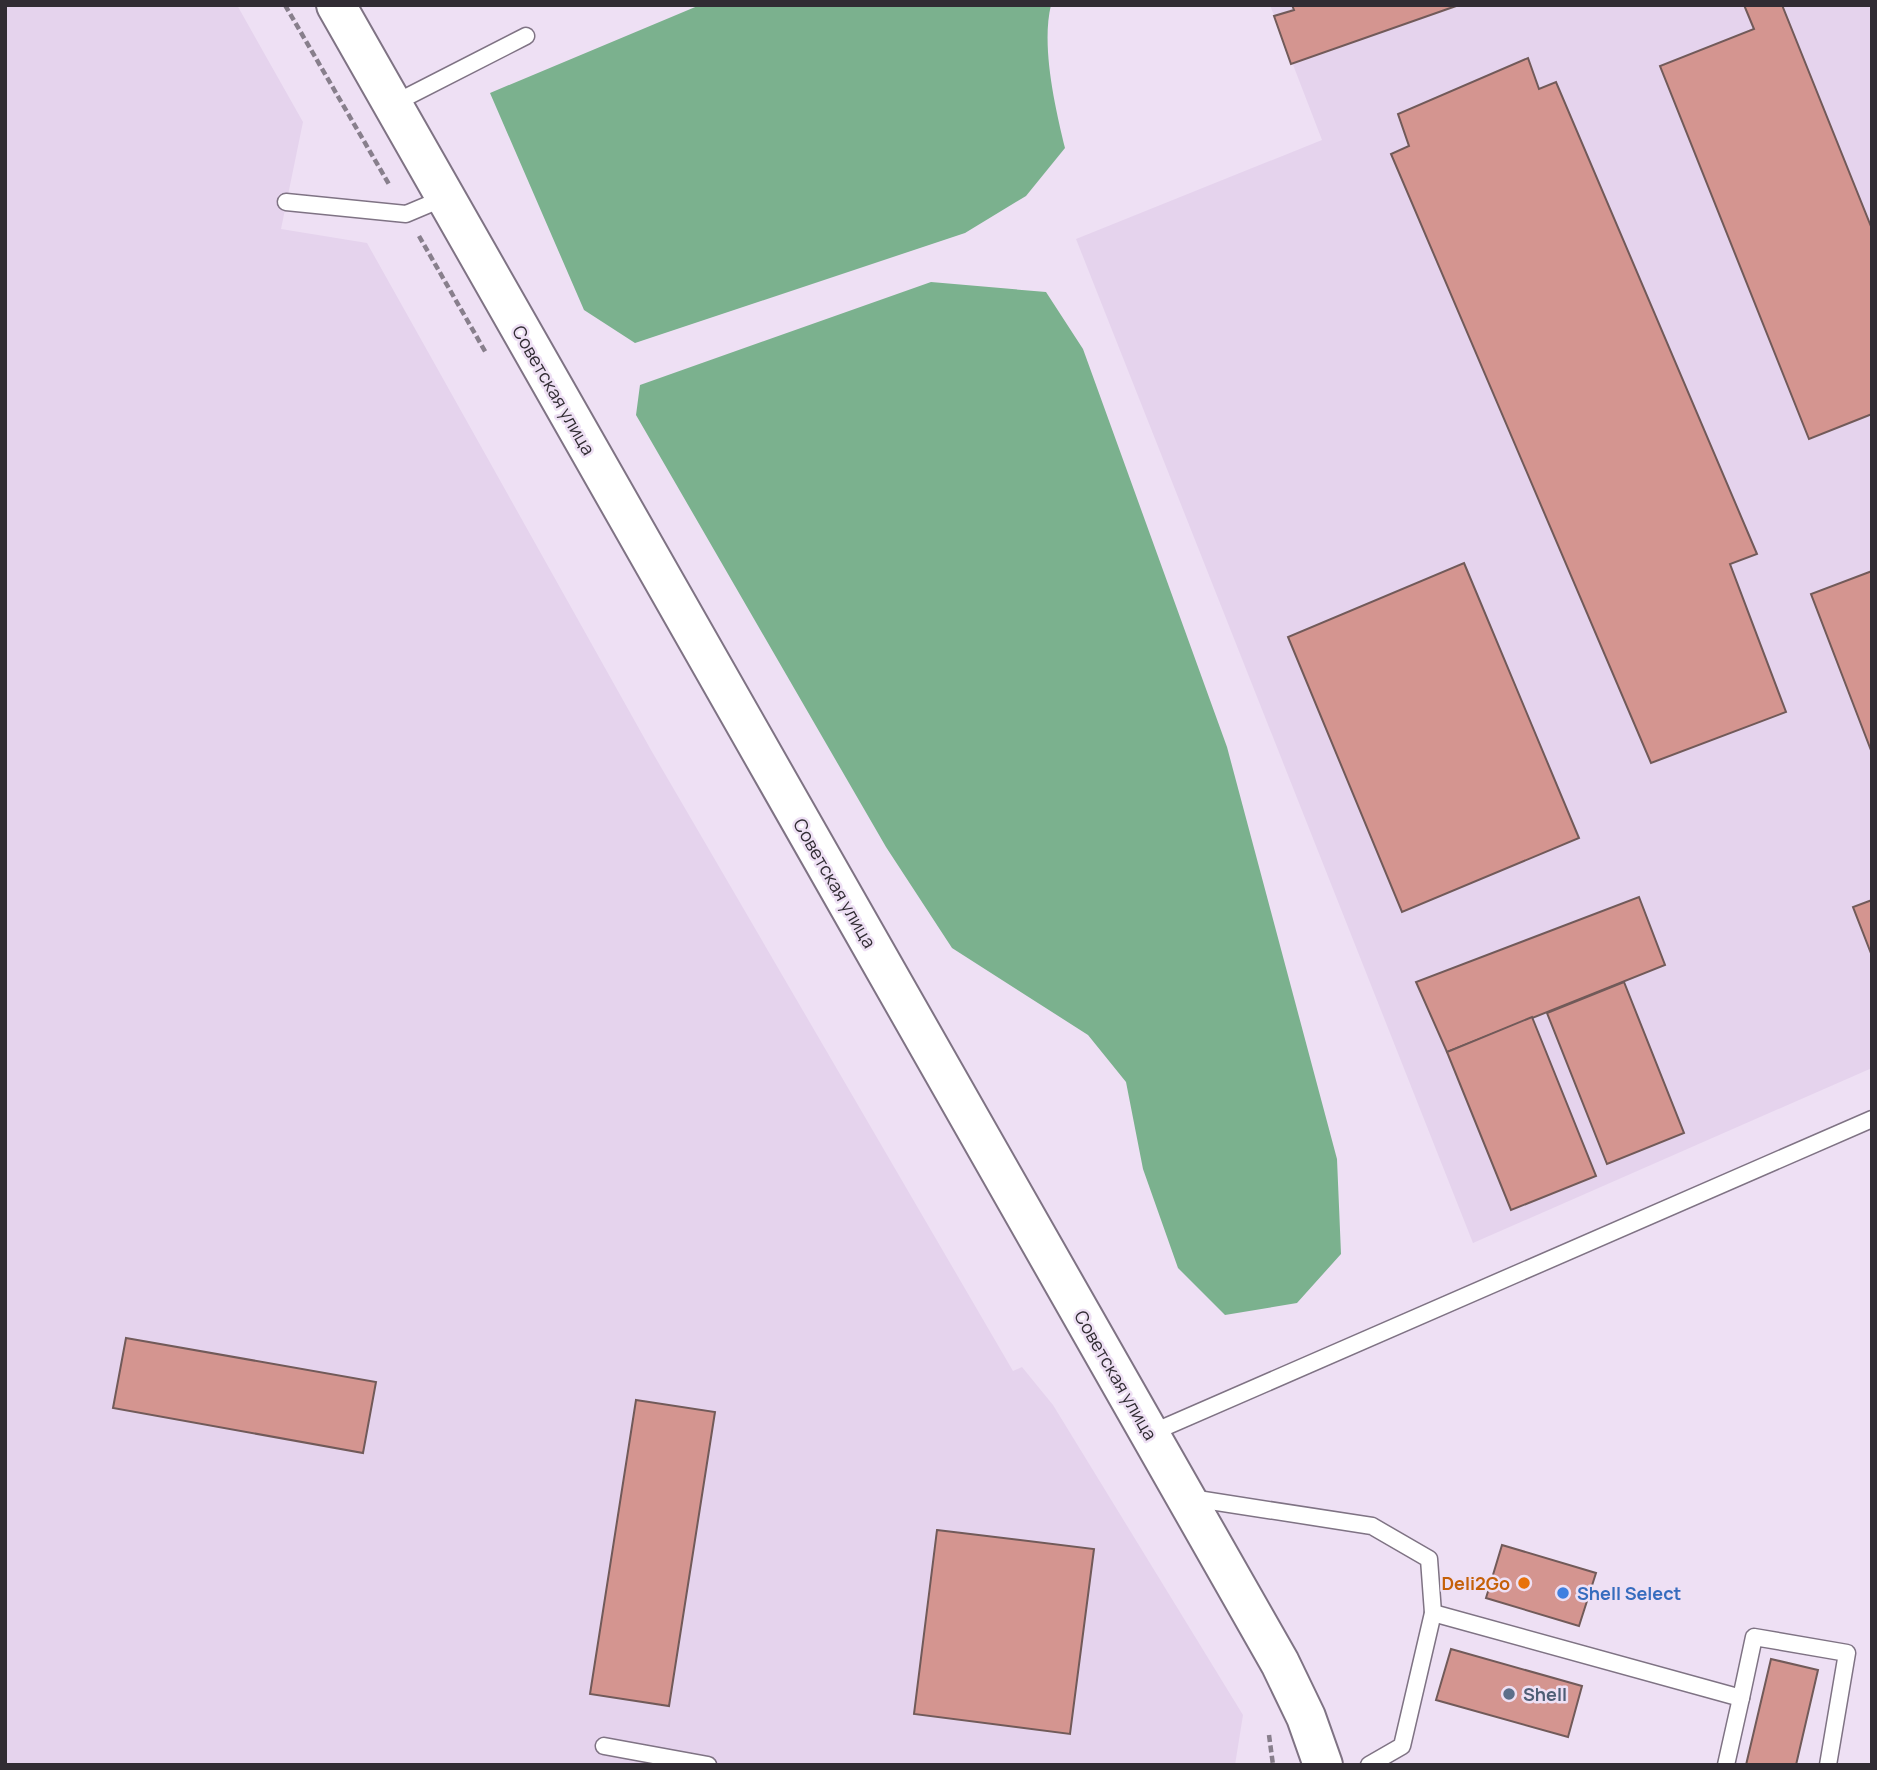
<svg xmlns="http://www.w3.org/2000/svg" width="1877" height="1770" font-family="Manrope,sans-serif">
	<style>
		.built { fill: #e5d3ed }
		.forest { fill: #7bb18e }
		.building { fill: #d49590; stroke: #715a59; stroke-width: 2 }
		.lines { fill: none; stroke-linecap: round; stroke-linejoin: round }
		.lane-casing { stroke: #7f7384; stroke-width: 19 }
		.secondary-casing { stroke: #7f7384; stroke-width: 42 }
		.path { stroke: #887f8c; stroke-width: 4.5; stroke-dasharray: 7 3.5; stroke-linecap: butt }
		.lane { stroke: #fff; stroke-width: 16 }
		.secondary { stroke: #fff; stroke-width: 38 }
		.food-dot { fill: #e8710a; stroke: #eee0f4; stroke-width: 2.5 }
		.shop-dot { fill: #3f7fe0; stroke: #eee0f4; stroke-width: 2.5 }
		.service-dot { fill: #5c6f8a; stroke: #eee0f4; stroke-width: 2.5 }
		.labels { text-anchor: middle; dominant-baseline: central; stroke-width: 5; stroke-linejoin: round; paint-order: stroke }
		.street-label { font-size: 18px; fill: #312c33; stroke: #eee0f4 }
		.food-label { font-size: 18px; font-weight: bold; fill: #c56008; stroke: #eee0f4; text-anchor: end }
		.shop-label { font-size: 18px; font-weight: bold; fill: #366cbe; stroke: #eee0f4; text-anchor: start }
		.service-label { font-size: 18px; font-weight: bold; fill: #4e5e75; stroke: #eee0f4; text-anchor: start }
	</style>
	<rect width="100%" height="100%" fill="#eee0f4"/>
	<g class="built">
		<path d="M5 5H237L303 122 281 229 367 243 651 750 1013 1371 1022 1367 1053 1405 1243 1715 1235 1765H5Z"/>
		<path d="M1270 5H1872V1068L1473 1243 1076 239 1322 140Z"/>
	</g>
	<g class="forest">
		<path d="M700 5H1051C1041 46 1055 107 1065 148L1026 196 965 233 635 343 584 310 490 93Z"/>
		<path d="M931 282 1046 292 1083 349 1227 747 1337 1159 1341 1254 1297 1303 1225 1315 1178 1268 1143 1169 1126 1082 1088 1035 952 948 886 847 636 415 640 385Z"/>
	</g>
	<g class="building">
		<path d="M1292 5H1459L1291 64 1274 16 1294 10Z"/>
		<path d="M1744 5H1782L1872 229V414L1809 439 1660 66 1754 29Z"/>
		<path d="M1528 58 1539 89 1556 82 1757 554 1730 564 1786 712 1651 763 1391 154 1409 146 1398 114Z"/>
		<path d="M1464 563 1579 838 1402 912 1288 637Z"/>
		<path d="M1872 571V753L1811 594Z"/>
		<path d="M1639 897 1665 965 1447 1052 1416 982Z"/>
		<path d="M1872 900V956L1853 907Z"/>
		<path d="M1624 982 1684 1133 1607 1164 1547 1013Z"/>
		<path d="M1532 1017 1596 1176 1511 1210 1447 1052Z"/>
		<path d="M126 1338 376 1382 363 1453 113 1408Z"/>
		<path d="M636 1400 715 1412 669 1706 590 1694Z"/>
		<path d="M937 1530 1094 1549 1070 1734 914 1714Z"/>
		<path d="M1502 1545 1596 1573 1579 1626 1486 1598Z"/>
		<path d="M1451 1649 1582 1686 1568 1737 1436 1700Z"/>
		<path d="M1771 1659 1818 1670 1796 1765H1746Z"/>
	</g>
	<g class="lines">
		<g class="lane-casing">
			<g id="lane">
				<path d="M391 105 526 36"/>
				<path d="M286 202 406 214 444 198"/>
				<path d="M1149 1434 1872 1119"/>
				<path d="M1191 1498 1372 1526 1429 1559 1433 1613 1402 1746 1369 1765"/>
				<path d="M1433 1613 1741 1698 1726 1765"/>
				<path d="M1741 1698 1754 1637 1847 1653 1828 1765"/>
				<path d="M604 1746 708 1765"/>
			</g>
		</g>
		<g class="secondary-casing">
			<path id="secondary" d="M336 5 1280 1663 1306 1717 1323 1765"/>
		</g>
		<g class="path">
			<path d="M285 5 390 186"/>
			<path d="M419 236 486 353"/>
			<path d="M1269 1735 1273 1765"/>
		</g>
		<use href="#lane" class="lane"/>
		<use href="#secondary" class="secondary"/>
	</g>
	<circle class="food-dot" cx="1524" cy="1583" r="7"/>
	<circle class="shop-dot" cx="1563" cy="1593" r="7"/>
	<circle class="service-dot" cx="1509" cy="1694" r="7"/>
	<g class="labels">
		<g class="street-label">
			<text transform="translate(554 390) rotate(60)">Советская улица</text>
			<text transform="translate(835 883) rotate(60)">Советская улица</text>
			<text transform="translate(1116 1375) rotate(60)">Советская улица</text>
		</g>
		<g class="food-label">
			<text x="1510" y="1583">Deli2Go</text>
		</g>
		<g class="shop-label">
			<text x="1577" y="1593">Shell Select</text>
		</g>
		<g class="service-label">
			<text x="1523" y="1694">Shell</text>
		</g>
	</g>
	<rect width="1877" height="1770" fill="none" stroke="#312c33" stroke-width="14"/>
</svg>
